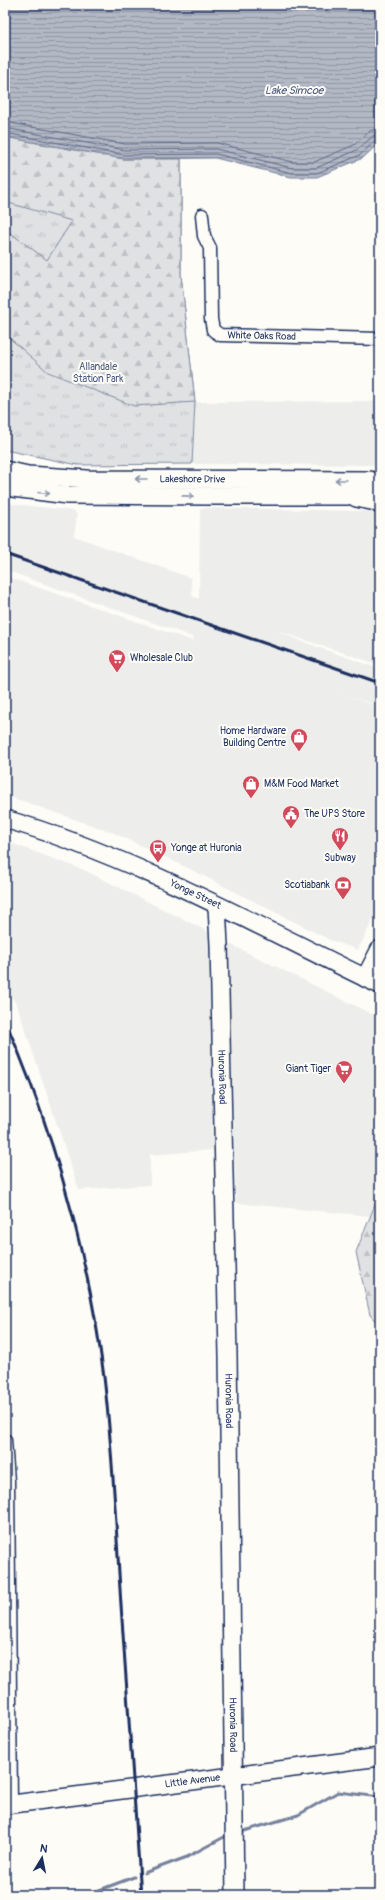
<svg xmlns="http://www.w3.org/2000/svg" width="385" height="1900" font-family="Pangolin,sans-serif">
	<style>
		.built { fill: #edeeec }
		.grass { fill: url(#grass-tufts); stroke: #7e88a0 }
		.forest { fill: url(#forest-firs); stroke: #7e88a0 }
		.water { fill: url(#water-rules); stroke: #76819c }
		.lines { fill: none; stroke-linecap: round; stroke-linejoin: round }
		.shore { stroke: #586687; stroke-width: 1 }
		.stream { stroke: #76819c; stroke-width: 3 }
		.street-casing { stroke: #1b2f5e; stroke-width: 15 }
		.secondary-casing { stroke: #1b2f5e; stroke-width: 20 }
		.street { stroke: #fdfcf7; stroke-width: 12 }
		.secondary { stroke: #fdfcf7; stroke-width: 17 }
		.rail { stroke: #1b2f5e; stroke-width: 3 }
		.oneway { stroke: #8c96aa }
		.labels { text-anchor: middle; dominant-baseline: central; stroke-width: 4; stroke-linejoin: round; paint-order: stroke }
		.street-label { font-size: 10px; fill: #1b2f5e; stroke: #fdfcf7 }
		.park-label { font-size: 10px; fill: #4c5c7f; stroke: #fdfcf7 }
		.poi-label { font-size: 10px; fill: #1b2f5e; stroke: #fdfcf7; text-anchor: start }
		.water-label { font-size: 11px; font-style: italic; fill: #49587d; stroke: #fdfcf7 }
	</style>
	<defs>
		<pattern id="grass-tufts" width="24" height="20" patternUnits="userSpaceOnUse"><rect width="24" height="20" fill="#e0e1e3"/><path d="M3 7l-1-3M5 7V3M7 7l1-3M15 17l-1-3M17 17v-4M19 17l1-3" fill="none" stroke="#c0c1c5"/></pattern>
		<pattern id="forest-firs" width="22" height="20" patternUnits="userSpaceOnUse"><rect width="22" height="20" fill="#e0e1e3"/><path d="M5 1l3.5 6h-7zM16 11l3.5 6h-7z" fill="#c0c1c5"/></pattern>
		<pattern id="water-rules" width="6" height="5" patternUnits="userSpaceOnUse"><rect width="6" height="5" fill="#b3b8c5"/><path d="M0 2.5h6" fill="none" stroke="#9196a3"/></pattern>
	</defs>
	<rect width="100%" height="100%" fill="#fdfcf7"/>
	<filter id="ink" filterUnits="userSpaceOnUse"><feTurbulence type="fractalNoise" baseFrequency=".025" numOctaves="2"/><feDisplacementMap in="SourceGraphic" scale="8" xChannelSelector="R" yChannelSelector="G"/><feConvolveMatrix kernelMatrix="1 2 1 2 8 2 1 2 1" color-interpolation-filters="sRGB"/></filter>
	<g filter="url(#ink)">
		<g class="built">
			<path d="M380 401V465L192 464 195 402Z"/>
			<path d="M5 503 75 511 77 516 74 536 191 578 192 596 199 599 200 508 371 511 380 514V665L275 630 301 641 377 668 379 706 336 692 380 707V905L358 950 330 940 192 870 114 833 5 795V576L193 641V637L5 570Z"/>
			<path d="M5 841 84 870 209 932 213 1150 150 1155V1185L79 1190 18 1008 5 983Z"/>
			<path d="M228 943 380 1018V1192L370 1216 236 1203Z"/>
		</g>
		<path class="grass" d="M5 137 124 159H181V275L195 402 192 464 78 465 5 450Z"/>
		<g class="forest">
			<path d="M5 137 124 159H181V275L195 402 134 406 48 372 5 334V229L47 260 72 221 5 202Z"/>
			<path d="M380 1192V1326L370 1315 356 1252Z"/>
		</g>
		<path class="water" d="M5 5H380V142L363 158 317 177H291L215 158 124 159 5 137Z"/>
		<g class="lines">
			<g class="shore">
				<path d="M5 122 125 144 217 143 293 162H314L354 145 370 131 380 128"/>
				<path d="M5 128 125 150 216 149 292 168H316L357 150 373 136 380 134"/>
				<path d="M5 133 124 155 216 154 292 173H317L360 155 376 140 380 139"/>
			</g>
			<g class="stream">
				<path d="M241 1832 298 1815 338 1792 380 1797"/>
				<path d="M144 1873 187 1857 226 1836"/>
				<path d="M86 1895 134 1877"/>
			</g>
			<g class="street-casing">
				<g id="street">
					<path id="s1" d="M202 215 204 236 210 248 211 319 213 330 220 335 380 339"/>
					<path d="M5 1440 8 1481 11 1804"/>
				</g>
			</g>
			<g class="secondary-casing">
				<g id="secondary">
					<path id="s2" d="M5 470 28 475 87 479 369 480 380 483"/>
					<path d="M5 487 68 495 214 496H346L380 491"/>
					<path d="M356 498 376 502 380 505"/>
					<path id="s3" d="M5 819C135 857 259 927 380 985"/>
					<path id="s4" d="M217 906 219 945 228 1355 235 1895"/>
					<path d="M365 978 380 949"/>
					<path id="s5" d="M5 1805 380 1757"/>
				</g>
			</g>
			<use href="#street" class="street"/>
			<use href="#secondary" class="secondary"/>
			<g class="rail">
				<path d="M5 554 380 683"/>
				<path d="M5 1020C54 1133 88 1254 104 1377 113 1452 116 1529 121 1605 128 1701 134 1798 141 1895"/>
			</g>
		</g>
		<defs><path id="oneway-shaft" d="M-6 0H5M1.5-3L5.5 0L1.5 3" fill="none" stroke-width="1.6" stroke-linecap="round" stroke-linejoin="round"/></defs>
		<g class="oneway">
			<use href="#oneway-shaft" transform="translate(141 479) rotate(180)"/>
			<use href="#oneway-shaft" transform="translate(341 480) rotate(-180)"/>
			<use href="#oneway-shaft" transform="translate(44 493) rotate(5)"/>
			<use href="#oneway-shaft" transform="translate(188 496) rotate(1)"/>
		</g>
	</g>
	<defs>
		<g id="supermarket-pin" transform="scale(0.9)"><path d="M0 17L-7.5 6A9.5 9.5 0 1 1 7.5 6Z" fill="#d1495b" stroke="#fdfcf7"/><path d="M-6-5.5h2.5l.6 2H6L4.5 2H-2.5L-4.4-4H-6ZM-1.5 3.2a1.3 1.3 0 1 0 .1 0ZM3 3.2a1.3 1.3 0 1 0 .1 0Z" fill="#fff"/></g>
		<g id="shop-pin" transform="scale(0.9)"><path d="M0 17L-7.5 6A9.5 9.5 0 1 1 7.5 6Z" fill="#d1495b" stroke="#fdfcf7"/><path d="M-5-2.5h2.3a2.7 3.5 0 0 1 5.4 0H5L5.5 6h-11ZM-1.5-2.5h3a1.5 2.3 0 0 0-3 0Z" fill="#fff"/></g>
		<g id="civic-pin" transform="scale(0.9)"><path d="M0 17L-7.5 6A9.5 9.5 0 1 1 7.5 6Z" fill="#d1495b" stroke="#fdfcf7"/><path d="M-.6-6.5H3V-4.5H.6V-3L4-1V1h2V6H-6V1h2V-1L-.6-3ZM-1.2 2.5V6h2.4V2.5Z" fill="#fff"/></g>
		<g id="restaurant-pin" transform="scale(0.9)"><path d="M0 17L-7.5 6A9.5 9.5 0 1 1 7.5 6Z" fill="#d1495b" stroke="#fdfcf7"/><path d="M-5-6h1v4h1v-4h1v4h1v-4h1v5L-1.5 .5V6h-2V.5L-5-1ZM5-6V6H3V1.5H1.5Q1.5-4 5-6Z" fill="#fff"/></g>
		<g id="bus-pin" transform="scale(0.9)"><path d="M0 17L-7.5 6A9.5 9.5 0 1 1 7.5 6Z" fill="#d1495b" stroke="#fdfcf7"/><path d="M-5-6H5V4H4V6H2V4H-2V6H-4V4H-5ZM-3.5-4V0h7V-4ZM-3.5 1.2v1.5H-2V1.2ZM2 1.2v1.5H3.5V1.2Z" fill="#fff"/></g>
		<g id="bank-pin" transform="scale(0.9)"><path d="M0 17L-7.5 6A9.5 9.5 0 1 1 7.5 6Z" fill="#d1495b" stroke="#fdfcf7"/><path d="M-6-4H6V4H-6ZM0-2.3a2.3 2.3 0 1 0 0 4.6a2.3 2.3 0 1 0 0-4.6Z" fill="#fff"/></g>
	</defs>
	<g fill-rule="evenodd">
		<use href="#supermarket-pin" x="117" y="658"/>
		<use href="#shop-pin" x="299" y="737"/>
		<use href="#shop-pin" x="251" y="784"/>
		<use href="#civic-pin" x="291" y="814"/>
		<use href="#restaurant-pin" x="340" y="836"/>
		<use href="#bus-pin" x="158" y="848"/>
		<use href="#bank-pin" x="343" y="885"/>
		<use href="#supermarket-pin" x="344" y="1069"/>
	</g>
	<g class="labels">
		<g class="street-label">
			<text stroke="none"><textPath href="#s1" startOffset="167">White Oaks Road</textPath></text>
			<text stroke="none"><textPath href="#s2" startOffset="188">Lakeshore Drive</textPath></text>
			<text stroke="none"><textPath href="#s3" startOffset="205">Yonge Street</textPath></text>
			<text stroke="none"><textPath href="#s4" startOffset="171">Huronia Road</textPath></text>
			<text stroke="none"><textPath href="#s4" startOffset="495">Huronia Road</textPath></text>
			<text stroke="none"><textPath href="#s4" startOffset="819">Huronia Road</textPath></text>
			<text stroke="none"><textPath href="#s5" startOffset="189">Little Avenue</textPath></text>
		</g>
		<g class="park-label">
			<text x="98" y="367">Allandale<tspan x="98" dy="12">Station Park</tspan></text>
		</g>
		<g class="poi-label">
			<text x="130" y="658">Wholesale Club</text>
			<text x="286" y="731" text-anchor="end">Home Hardware<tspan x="286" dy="12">Building Centre</tspan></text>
			<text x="264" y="784">M&amp;M Food Market</text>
			<text x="304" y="814">The UPS Store</text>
			<text x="171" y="848">Yonge at Huronia</text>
			<text x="340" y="858" text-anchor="middle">Subway</text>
			<text x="330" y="885" text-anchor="end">Scotiabank</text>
			<text x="331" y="1069" text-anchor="end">Giant Tiger</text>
		</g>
		<g class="water-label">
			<text x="294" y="90">Lake Simcoe</text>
		</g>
	</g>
	<rect width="385" height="1900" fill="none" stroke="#fdfcf7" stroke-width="20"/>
	<rect x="10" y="10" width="365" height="1880" fill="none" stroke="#1b2f5e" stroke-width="1.5" filter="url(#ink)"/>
	<g transform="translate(42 1858) rotate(10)" stroke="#fdfcf7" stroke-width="3" paint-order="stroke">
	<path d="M0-3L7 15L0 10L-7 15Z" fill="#1b2f5e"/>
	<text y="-6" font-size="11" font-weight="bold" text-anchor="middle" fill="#1b2f5e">N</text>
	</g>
</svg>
